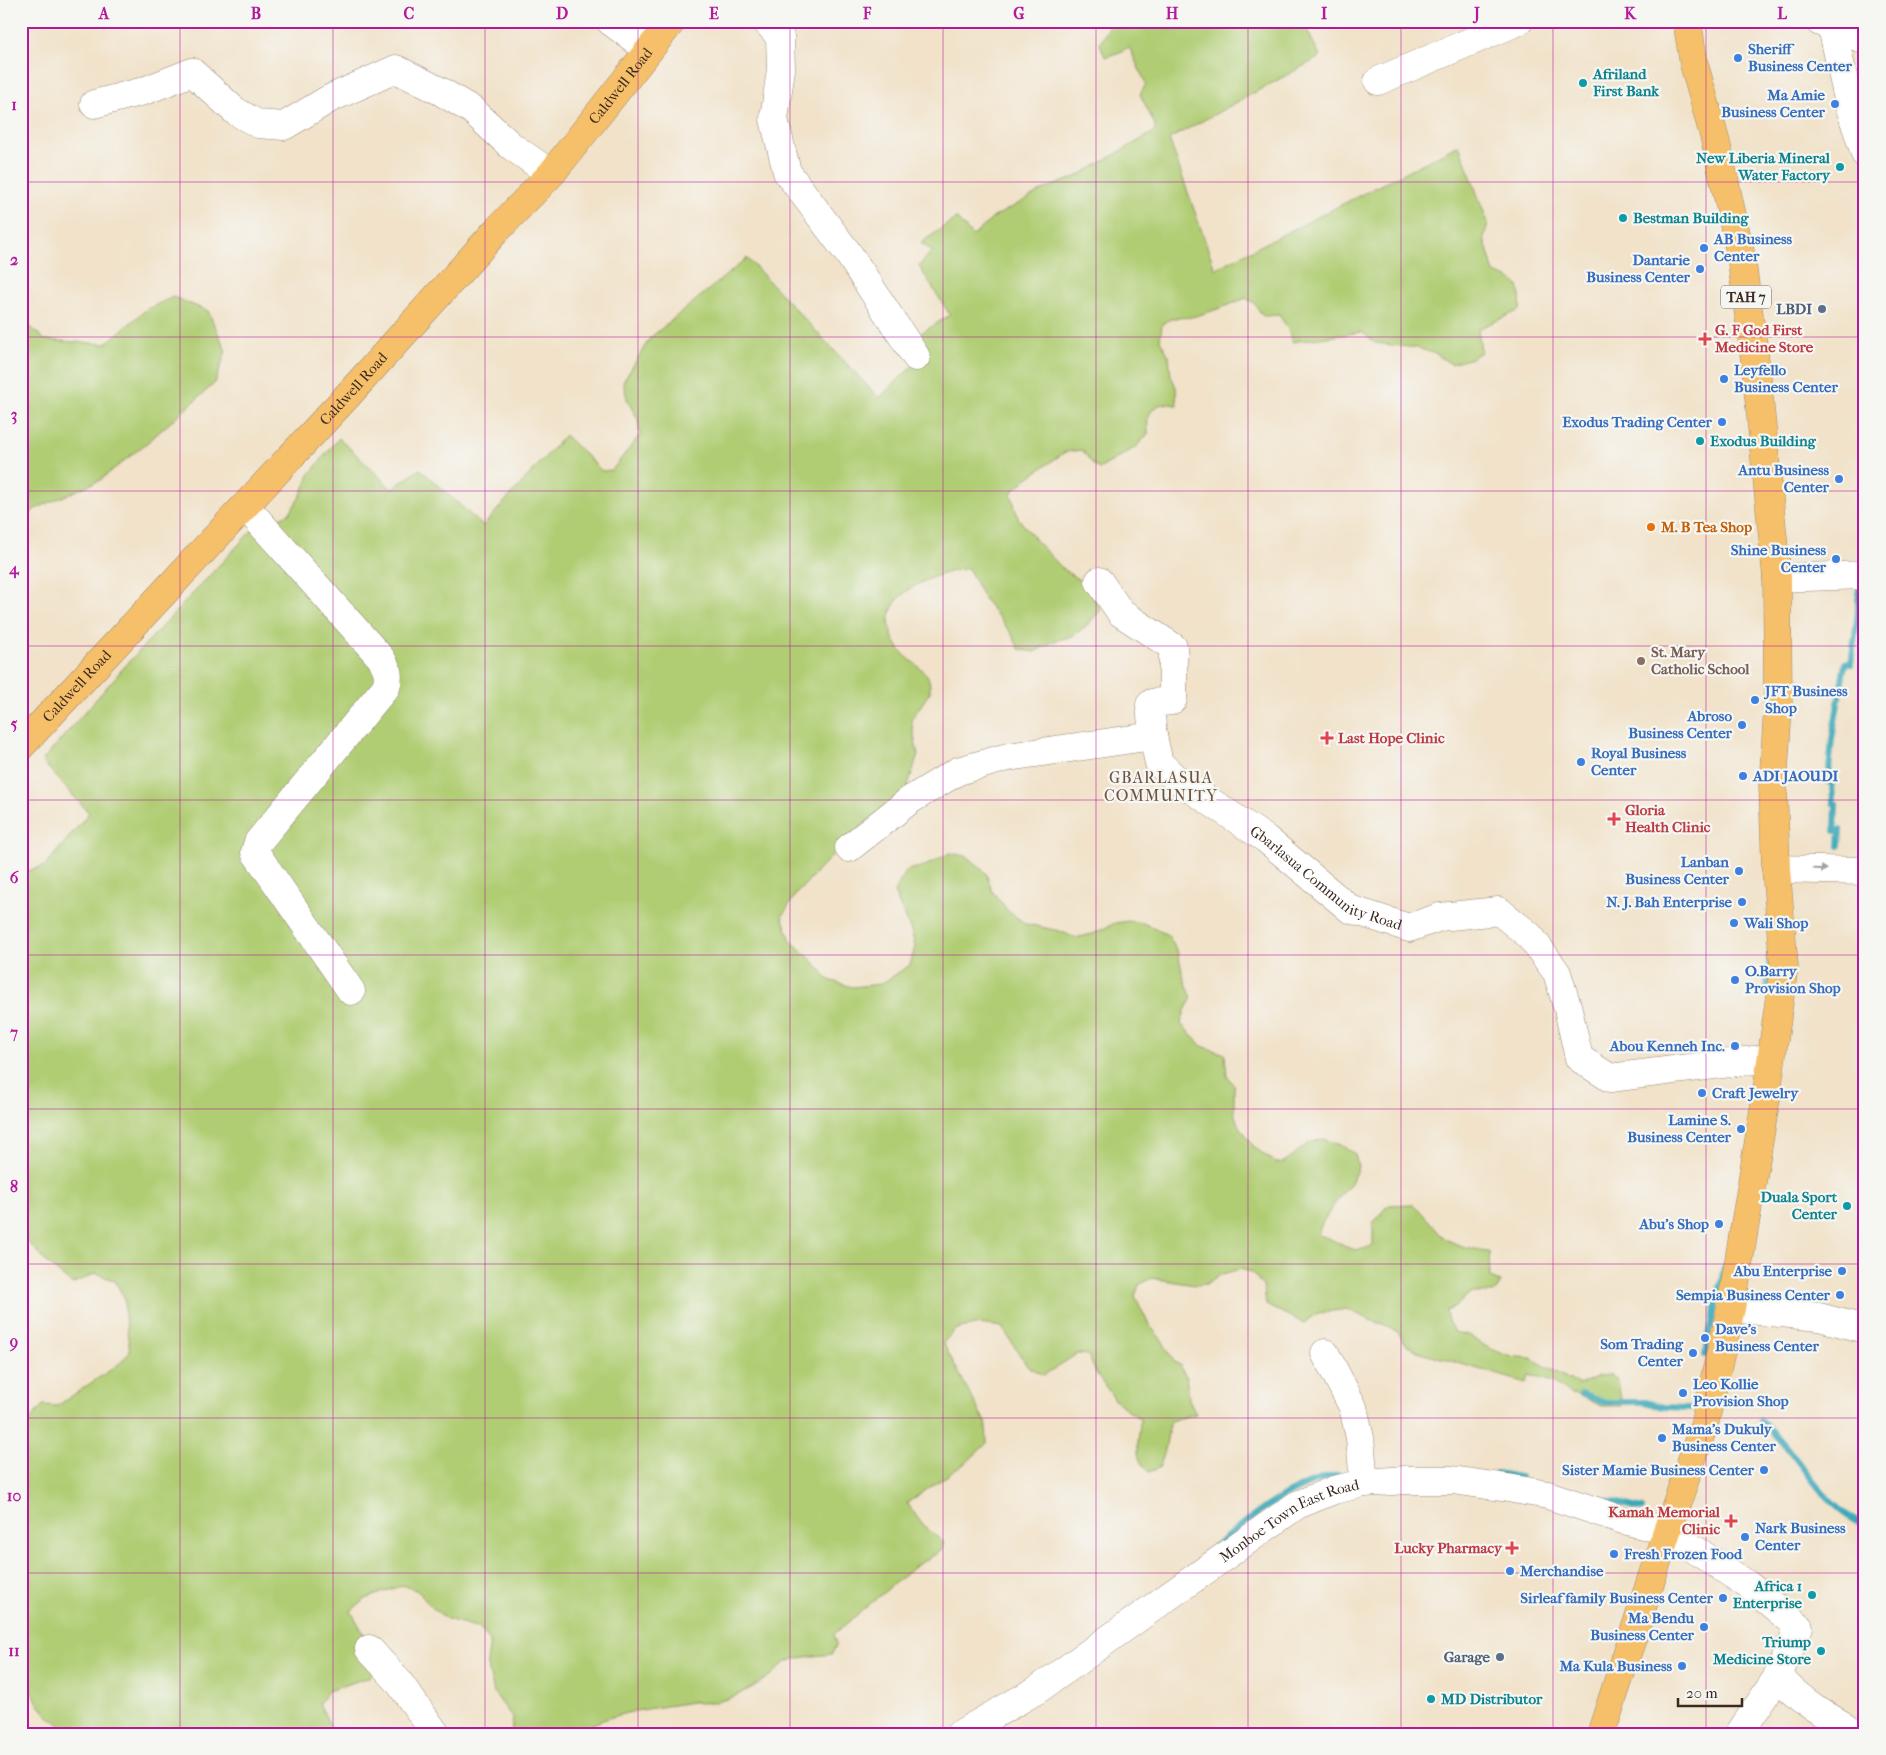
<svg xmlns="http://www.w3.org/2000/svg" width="1886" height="1755" font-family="'IM FELL French Canon',serif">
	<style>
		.green { fill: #b0cd73; stroke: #767c48 }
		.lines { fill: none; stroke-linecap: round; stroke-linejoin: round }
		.stream { stroke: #3aa9b9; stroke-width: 6 }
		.minor-casing { stroke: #968674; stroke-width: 29 }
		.major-casing { stroke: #968674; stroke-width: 29 }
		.highway-casing { stroke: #968674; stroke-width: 29 }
		.minor { stroke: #fff; stroke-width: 28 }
		.major { stroke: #f6c06b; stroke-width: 28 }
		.highway { stroke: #f6c06b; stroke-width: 28 }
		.oneway { fill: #a79f9a }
		.grid { fill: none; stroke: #b5179e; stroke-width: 1; stroke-opacity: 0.55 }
		.shop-dot { fill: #3f7fe0; stroke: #f6f6f2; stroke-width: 2 }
		.culture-dot { fill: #0f9aa8; stroke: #f6f6f2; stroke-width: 2 }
		.service-dot { fill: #5c6f8a; stroke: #f6f6f2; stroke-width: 2 }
		.health-dot { fill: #e0444e; stroke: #f6f6f2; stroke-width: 2 }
		.food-dot { fill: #e8710a; stroke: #f6f6f2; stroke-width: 2 }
		.education-dot { fill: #8d6e63; stroke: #f6f6f2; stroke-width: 2 }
		.labels { text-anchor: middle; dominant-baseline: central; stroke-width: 4.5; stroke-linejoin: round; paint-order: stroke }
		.shield { fill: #f6f6f2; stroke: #73675e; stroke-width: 1 }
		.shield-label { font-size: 14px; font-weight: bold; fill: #3b2a1e }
		.shop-label { font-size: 15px; font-weight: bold; fill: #366cbe; stroke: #f6f6f2; text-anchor: end }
		.culture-label { font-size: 15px; font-weight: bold; fill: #0d838f; stroke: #f6f6f2; text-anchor: start }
		.street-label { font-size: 15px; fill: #3b2a1e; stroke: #f6f6f2 }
		.service-label { font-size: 15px; font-weight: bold; fill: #4e5e75; stroke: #f6f6f2; text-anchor: end }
		.health-label { font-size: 15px; font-weight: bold; fill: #be3a42; stroke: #f6f6f2; text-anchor: start }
		.food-label { font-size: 15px; font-weight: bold; fill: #c56008; stroke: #f6f6f2; text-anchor: start }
		.education-label { font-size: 15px; font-weight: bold; fill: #785e54; stroke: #f6f6f2; text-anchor: start }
		.neighbourhood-label { font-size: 16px; letter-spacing: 1px; fill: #705441; stroke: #f6f6f2 }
		.neatline { fill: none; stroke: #b5179e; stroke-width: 2 }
		.grid-label { font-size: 16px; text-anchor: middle; font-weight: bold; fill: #b5179e }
	</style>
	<rect width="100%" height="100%" fill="#f6f6f2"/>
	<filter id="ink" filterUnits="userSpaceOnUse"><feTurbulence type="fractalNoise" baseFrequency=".02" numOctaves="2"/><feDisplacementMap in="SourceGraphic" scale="10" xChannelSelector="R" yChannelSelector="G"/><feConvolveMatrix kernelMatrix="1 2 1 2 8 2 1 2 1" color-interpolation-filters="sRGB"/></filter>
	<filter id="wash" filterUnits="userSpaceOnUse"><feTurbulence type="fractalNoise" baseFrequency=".0096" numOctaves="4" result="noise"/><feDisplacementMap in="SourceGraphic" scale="20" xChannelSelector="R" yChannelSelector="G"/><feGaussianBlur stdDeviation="1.12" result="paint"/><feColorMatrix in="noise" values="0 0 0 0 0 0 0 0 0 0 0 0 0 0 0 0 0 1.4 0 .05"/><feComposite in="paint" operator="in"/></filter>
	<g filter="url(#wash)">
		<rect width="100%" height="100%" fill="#f1e2c9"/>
		<g class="green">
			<path d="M1117 21H1303L1320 57 1169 139 1215 269 1459 145 1488 223 1484 238 1494 273C1519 281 1521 284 1520 310L1478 329 1481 352 1472 358 1451 364 1436 354 1417 348 1375 343 1362 332 1292 342 1287 327 1279 315 1263 316 1254 303 1246 298C1229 305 1213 311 1196 316 1181 320 1175 314 1162 324L1160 340 1169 356 1171 376 1176 387 1177 406C1165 401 1153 404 1148 418 1147 423 1148 430 1148 434L1136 447 1099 469 1092 463 1082 450 1065 452 1026 479 1011 493 1018 518 1037 542 1063 569 1091 588 1101 610 1087 625 1073 636 1055 641 1034 652 1019 649 1012 634 985 600 968 568C927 575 864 599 900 650 907 659 924 669 928 677 930 681 930 688 930 692L911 720 918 755 905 794 847 837 830 858 796 894 782 916 791 941 812 960 829 980 852 987 881 984 910 965 915 947 912 933 894 892 907 870 925 866 950 853 966 856 986 873 992 891 1009 912 1026 924 1060 931 1075 938 1093 934 1115 923 1129 921 1143 923 1168 935 1178 953 1183 976 1192 998 1185 1010 1181 1024 1202 1046 1225 1054 1227 1076 1234 1085V1111L1237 1122 1255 1148 1276 1163 1284 1162 1309 1143 1323 1139 1343 1146 1355 1154 1358 1167 1351 1183 1342 1193 1322 1223 1318 1235C1342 1240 1350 1258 1373 1245V1223L1389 1205 1413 1204C1423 1213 1431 1224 1440 1234 1450 1245 1475 1250 1489 1251L1490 1278 1500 1282 1497 1290 1492 1293H1470L1455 1307 1446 1311 1448 1321 1454 1332 1468 1335 1487 1347 1508 1356 1531 1358 1579 1385 1598 1376 1611 1375 1618 1381 1622 1406H1602L1575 1394 1571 1395 1553 1382 1529 1375 1526 1383 1417 1351 1404 1343 1399 1333 1388 1326 1370 1320 1347 1309 1318 1313 1304 1323 1266 1305 1264 1288 1252 1272 1240 1269 1219 1275 1206 1284 1195 1285 1151 1278 1139 1285 1135 1296 1149 1325 1162 1340 1174 1362 1180 1365 1186 1377 1189 1399 1196 1414 1170 1421 1165 1450 1159 1468 1149 1472C1131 1457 1140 1439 1140 1419L1116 1401 1096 1373 1088 1355 1077 1354 1044 1375 1027 1366 1002 1327 979 1324 956 1329 943 1343 986 1424 987 1443 967 1462 907 1503 922 1524 944 1543 941 1551 914 1567 834 1634 836 1645 832 1654C818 1656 803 1656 789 1661 782 1663 778 1671 771 1675 749 1691 720 1707 692 1702 658 1708 624 1710 593 1724L594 1734H511L513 1718 494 1693 487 1662 490 1641 480 1628 447 1619 430 1606 418 1591 403 1585 365 1599 351 1611 366 1638 374 1671 369 1677 328 1691 319 1703 334 1734H69L68 1730C32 1708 33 1694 23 1656L21 1655V1429L43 1405 57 1406 119 1364 130 1352 125 1316V1299L115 1281 96 1273 72 1284 50 1266 21 1235V877L27 871 45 866 89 813 42 761 127 664 254 528 289 514 301 495 309 475 339 438 392 489 420 469 483 526 565 435 602 471 612 470 640 435 638 419 628 402 623 382 650 338 747 258 879 398 924 355 915 337 950 315 919 266 932 251 921 243 956 218 973 236 994 217 1047 188 1076 177 1154 132 1155 125 1140 94 1146 84 1129 47 1120 52 1105 57 1100 44 1110 25Z"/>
			<path d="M173 297 208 311 226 351 215 383 149 441 100 480 33 510 21 532V318L45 340 105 344 147 309Z"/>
		</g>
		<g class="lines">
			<g class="stream">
				<path d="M1839 846 1840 830 1835 831 1836 804 1833 803 1832 783 1828 782 1832 739 1845 663 1851 664 1858 613 1859 586"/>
				<path d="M1767 990 1770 952"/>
				<path d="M1705 1355 1724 1267"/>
				<path d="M1581 1394 1603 1402H1645L1663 1407 1689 1408"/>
				<path d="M1761 1421C1797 1449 1821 1509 1865 1524"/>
				<path d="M1496 1473 1520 1477"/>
				<path d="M1597 1498 1642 1509"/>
				<path d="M1203 1556C1244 1524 1286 1484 1339 1475"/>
			</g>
		</g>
	</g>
	<g filter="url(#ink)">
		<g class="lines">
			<g class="minor-casing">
				<g id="minor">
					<path d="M610 21 649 50"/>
					<path d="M766 21 780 37 781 69 774 119 787 172 850 256 916 357"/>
					<path d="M1820 22 1865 40"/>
					<path d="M1832 27 1850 108 1865 154"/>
					<path d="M1378 81 1519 21"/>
					<path d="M94 104 144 91 192 72 235 111 258 124 284 126 329 99 396 69 440 91 472 110 510 145 551 174"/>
					<path d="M245 506 381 658C387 668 390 675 386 687L258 842 255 852 351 991"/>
					<path d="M1777 578 1865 575"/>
					<path id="s1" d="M1099 581 1121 613 1173 647V699L1171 701 1152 703 1150 705 1153 736 1159 763 1175 778 1266 839 1350 909 1409 928 1440 917 1499 911 1530 936 1557 973 1568 1009 1579 1058 1610 1078 1770 1058"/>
					<path d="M849 848 910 800 958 771 1008 757 1153 736"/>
					<path d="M1776 869 1865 871"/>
					<path d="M1731 1308 1819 1317 1865 1329"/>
					<path d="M1325 1353 1353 1407 1360 1438 1364 1483"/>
					<path d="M369 1649 398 1681 436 1734"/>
					<path d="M1778 1676C1801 1702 1829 1718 1859 1734"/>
					<path id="s2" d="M960 1734 1037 1690 1297 1505 1334 1490 1364 1483 1406 1480H1452L1508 1488 1548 1495 1623 1520 1667 1531 1748 1585 1799 1627 1778 1676 1739 1734"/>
				</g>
			</g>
			<g class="major-casing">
				<g id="major">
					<path id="s3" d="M21 746 350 393 496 231 551 174 672 21"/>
				</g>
			</g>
			<g class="highway-casing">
				<path id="highway" d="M1601 1734 1667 1531 1704 1425 1731 1308 1766 1098 1784 966 1776 869 1773 786 1778 708 1777 578 1756 368 1741 256 1716 143 1694 64 1687 21"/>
			</g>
			<use href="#minor" class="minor"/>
			<use href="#major" class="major"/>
			<use href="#highway" class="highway"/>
		</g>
		<defs><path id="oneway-solid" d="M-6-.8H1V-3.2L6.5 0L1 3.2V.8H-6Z" transform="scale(1.25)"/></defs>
		<use class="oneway" href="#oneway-solid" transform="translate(1820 869) rotate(1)"/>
	</g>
	<path class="grid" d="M180 21V1734M333 21V1734M485 21V1734M638 21V1734M790 21V1734M943 21V1734M1096 21V1734M1248 21V1734M1401 21V1734M1553 21V1734M1706 21V1734M21 182H1865M21 337H1865M21 491H1865M21 646H1865M21 800H1865M21 955H1865M21 1109H1865M21 1264H1865M21 1418H1865M21 1573H1865"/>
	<g class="shop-dot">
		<circle cx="1738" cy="58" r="5"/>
		<circle cx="1835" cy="104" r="5"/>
		<circle cx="1704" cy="248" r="5"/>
		<circle cx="1700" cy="269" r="5"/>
		<circle cx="1724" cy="379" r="5"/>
		<circle cx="1722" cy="422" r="5"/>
		<circle cx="1839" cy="479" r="5"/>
		<circle cx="1836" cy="559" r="5"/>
		<circle cx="1755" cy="700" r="5"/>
		<circle cx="1742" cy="725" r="5"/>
		<circle cx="1581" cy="762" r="5"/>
		<circle cx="1743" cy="776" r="5"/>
		<circle cx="1739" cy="871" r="5"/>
		<circle cx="1742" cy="902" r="5"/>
		<circle cx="1734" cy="923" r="5"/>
		<circle cx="1735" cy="980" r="5"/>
		<circle cx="1735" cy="1046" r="5"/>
		<circle cx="1702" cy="1093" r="5"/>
		<circle cx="1741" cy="1129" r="5"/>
		<circle cx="1719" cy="1224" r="5"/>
		<circle cx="1842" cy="1271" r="5"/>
		<circle cx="1840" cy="1295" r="5"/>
		<circle cx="1705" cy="1338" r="5"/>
		<circle cx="1693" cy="1353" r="5"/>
		<circle cx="1683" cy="1393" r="5"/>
		<circle cx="1662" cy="1438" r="5"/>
		<circle cx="1764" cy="1470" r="5"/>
		<circle cx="1745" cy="1537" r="5"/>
		<circle cx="1614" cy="1554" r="5"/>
		<circle cx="1510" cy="1571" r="5"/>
		<circle cx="1723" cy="1598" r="5"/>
		<circle cx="1704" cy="1627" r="5"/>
		<circle cx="1682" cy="1666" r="5"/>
	</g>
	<g class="culture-dot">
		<circle cx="1583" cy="83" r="5"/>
		<circle cx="1840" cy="167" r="5"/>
		<circle cx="1623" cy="218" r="5"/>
		<circle cx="1700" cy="441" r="5"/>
		<circle cx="1847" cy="1206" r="5"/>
		<circle cx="1812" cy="1595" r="5"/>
		<circle cx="1821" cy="1651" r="5"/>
		<circle cx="1431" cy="1699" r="5"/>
	</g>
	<g class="service-dot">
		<circle cx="1822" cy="309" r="5"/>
		<circle cx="1500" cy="1657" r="5"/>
	</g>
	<g class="health-dot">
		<path d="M1702.5 331.5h5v5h5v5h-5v5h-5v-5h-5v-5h5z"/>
		<path d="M1324.5 730.5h5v5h5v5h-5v5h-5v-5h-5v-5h5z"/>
		<path d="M1611.5 811.5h5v5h5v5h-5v5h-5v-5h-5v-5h5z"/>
		<path d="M1728.5 1513.5h5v5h5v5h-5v5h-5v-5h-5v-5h5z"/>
		<path d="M1509.5 1540.5h5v5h5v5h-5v5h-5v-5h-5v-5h5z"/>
	</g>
	<circle class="food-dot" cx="1651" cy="527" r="5"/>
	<circle class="education-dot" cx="1641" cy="661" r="5"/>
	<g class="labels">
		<rect class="shield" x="1721" y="285.5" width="50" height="23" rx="4"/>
		<g class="shield-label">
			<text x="1746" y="297">TAH 7</text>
		</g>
		<g class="shop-label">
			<text x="1748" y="49" text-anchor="start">Sheriff<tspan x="1748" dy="17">Business Center</tspan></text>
			<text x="1825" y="95">Ma Amie<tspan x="1825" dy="17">Business Center</tspan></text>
			<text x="1714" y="239" text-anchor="start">AB Business<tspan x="1714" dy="17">Center</tspan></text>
			<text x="1690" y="260">Dantarie<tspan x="1690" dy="17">Business Center</tspan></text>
			<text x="1734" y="370" text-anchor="start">Leyfello<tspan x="1734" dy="17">Business Center</tspan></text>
			<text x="1712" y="422">Exodus Trading Center</text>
			<text x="1829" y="470">Antu Business<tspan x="1829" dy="17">Center</tspan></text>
			<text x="1826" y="550">Shine Business<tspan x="1826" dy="17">Center</tspan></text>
			<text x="1765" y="691" text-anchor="start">JFT Business<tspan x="1765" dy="17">Shop</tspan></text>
			<text x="1732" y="716">Abroso<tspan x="1732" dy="17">Business Center</tspan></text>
			<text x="1591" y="753" text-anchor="start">Royal Business<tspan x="1591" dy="17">Center</tspan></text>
			<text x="1753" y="776" text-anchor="start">ADI JAOUDI</text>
			<text x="1729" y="862">Lanban<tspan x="1729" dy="17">Business Center</tspan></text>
			<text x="1732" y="902">N. J. Bah Enterprise</text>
			<text x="1744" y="923" text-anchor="start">Wali Shop</text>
			<text x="1745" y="971" text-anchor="start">O.Barry<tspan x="1745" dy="17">Provision Shop</tspan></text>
			<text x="1725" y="1046">Abou Kenneh Inc.</text>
			<text x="1712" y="1093" text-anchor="start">Craft Jewelry</text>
			<text x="1731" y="1120">Lamine S.<tspan x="1731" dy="17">Business Center</tspan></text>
			<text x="1709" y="1224">Abu's Shop</text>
			<text x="1832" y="1271">Abu Enterprise</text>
			<text x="1830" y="1295">Sempia Business Center</text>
			<text x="1715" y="1329" text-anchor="start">Dave's<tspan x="1715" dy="17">Business Center</tspan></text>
			<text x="1683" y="1344">Som Trading<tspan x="1683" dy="17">Center</tspan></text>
			<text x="1693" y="1384" text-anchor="start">Leo Kollie<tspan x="1693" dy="17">Provision Shop</tspan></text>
			<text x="1672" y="1429" text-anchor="start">Mama's Dukuly<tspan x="1672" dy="17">Business Center</tspan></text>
			<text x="1754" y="1470">Sister Mamie Business Center</text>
			<text x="1755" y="1528" text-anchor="start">Nark Business<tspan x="1755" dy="17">Center</tspan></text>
			<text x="1624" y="1554" text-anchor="start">Fresh Frozen Food</text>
			<text x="1520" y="1571" text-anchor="start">Merchandise</text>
			<text x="1713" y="1598">Sirleaf family Business Center</text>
			<text x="1694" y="1618">Ma Bendu<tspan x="1694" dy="17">Business Center</tspan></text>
			<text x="1672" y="1666">Ma Kula Business</text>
		</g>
		<g class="culture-label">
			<text x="1593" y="74">Afriland<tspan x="1593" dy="17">First Bank</tspan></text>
			<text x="1830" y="158" text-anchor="end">New Liberia Mineral<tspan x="1830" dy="17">Water Factory</tspan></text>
			<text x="1633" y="218">Bestman Building</text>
			<text x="1710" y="441">Exodus Building</text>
			<text x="1837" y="1197" text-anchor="end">Duala Sport<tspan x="1837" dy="17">Center</tspan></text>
			<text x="1802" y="1586" text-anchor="end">Africa 1<tspan x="1802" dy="17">Enterprise</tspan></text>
			<text x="1811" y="1642" text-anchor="end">Triump<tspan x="1811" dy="17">Medicine Store</tspan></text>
			<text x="1441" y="1699">MD Distributor</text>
		</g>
		<g class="street-label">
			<text stroke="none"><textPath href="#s3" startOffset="892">Caldwell Road</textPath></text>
			<text stroke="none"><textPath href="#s3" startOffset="488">Caldwell Road</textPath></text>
			<text stroke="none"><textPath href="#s3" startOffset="82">Caldwell Road</textPath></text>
			<text stroke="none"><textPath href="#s1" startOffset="441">Gbarlasua Community Road</textPath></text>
			<text stroke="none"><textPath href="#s2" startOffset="394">Monboe Town East Road</textPath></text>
		</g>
		<g class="service-label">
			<text x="1812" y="309">LBDI</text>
			<text x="1490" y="1657">Garage</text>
		</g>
		<g class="health-label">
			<text x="1715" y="330">G. F God First<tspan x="1715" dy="17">Medicine Store</tspan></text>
			<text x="1338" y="738">Last Hope Clinic</text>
			<text x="1625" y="810">Gloria<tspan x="1625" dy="17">Health Clinic</tspan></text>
			<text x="1720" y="1512" text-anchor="end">Kamah Memorial<tspan x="1720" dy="17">Clinic</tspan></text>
			<text x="1502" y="1548" text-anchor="end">Lucky Pharmacy</text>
		</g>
		<g class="food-label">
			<text x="1661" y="527">M. B Tea Shop</text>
		</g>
		<g class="education-label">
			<text x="1651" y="652">St. Mary<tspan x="1651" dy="17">Catholic School</tspan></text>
		</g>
		<g class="neighbourhood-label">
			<text x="1161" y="777">GBARLASUA<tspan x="1161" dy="18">COMMUNITY</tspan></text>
		</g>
	</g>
	<rect width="1886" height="1755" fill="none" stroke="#f6f6f2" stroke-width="55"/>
	<path d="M1678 1698v8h64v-8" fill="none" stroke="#3b2a1e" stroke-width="2.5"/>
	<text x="1686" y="1698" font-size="15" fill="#3b2a1e" stroke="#f6f6f2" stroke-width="4" paint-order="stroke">20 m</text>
	<rect x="28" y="28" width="1830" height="1700" class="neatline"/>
	<g class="grid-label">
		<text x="104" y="19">A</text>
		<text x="256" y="19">B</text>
		<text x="409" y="19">C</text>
		<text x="562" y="19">D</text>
		<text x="714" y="19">E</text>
		<text x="867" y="19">F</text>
		<text x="1019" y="19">G</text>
		<text x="1172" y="19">H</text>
		<text x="1324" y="19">I</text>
		<text x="1477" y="19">J</text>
		<text x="1630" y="19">K</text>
		<text x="1782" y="19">L</text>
		<text x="14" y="110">1</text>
		<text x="14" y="265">2</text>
		<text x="14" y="420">3</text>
		<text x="14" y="574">4</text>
		<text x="14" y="729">5</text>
		<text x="14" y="883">6</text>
		<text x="14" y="1038">7</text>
		<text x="14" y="1192">8</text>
		<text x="14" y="1347">9</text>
		<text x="14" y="1501">10</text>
		<text x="14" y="1656">11</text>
	</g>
</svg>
